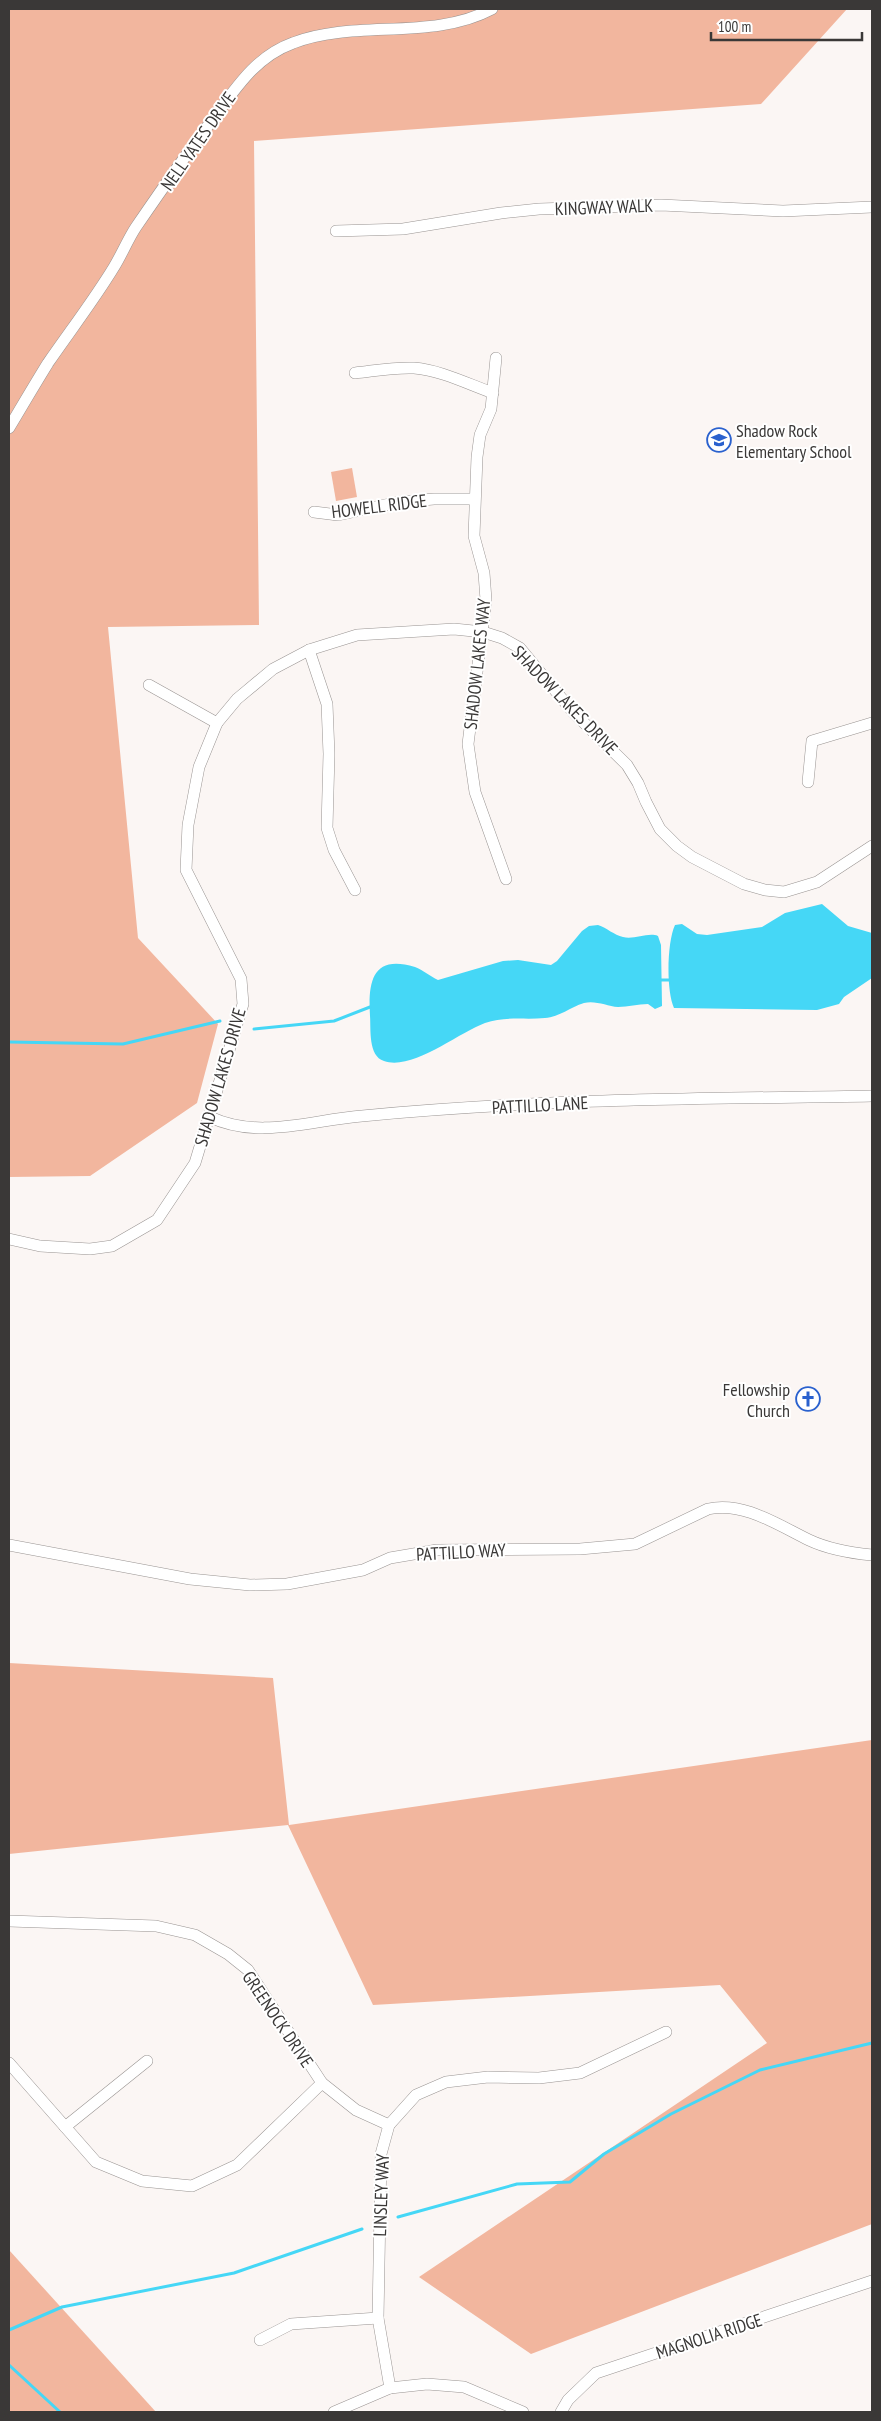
<svg xmlns="http://www.w3.org/2000/svg" width="881" height="2421" font-family="'PT Sans Narrow',sans-serif">
	<style>
		.green { fill: #f2b69e }
		.water { fill: #45d7f6 }
		.lines { fill: none; stroke-linecap: round; stroke-linejoin: round }
		.stream { stroke: #45d7f6; stroke-width: 3 }
		.minor-casing { stroke: #999492; stroke-width: 12 }
		.minor { stroke: #fff; stroke-width: 11 }
		.labels { text-anchor: middle; dominant-baseline: central; stroke-width: 4; stroke-linejoin: round; paint-order: stroke }
		.street-label { font-size: 18px; fill: #3a3837; stroke: #fff }
		.poi-label { font-size: 18px; fill: #3a3837; stroke: #fff; text-anchor: start }
	</style>
	<rect width="100%" height="100%" fill="#fbf6f4"/>
	<g class="green">
		<path d="M9 9H847L761 104 254 141 259 625 108 627 138 938 218 1024 197 1103 90 1176 9 1177Z"/>
		<path d="M352 468 357 497 336 501 331 472Z"/>
		<path d="M9 1663 273 1678 289 1825 872 1740V2224L531 2354 419 2277 767 2043 720 1985 373 2005 288 1825 9 1854Z"/>
		<path d="M9 2250 156 2412H9Z"/>
	</g>
	<g class="water">
		<path d="M822 904 848 926 872 933V978L844 997 839 1004 817 1010 674 1008C666 991 667 942 675 925L682 924 697 934 707 935 762 927 785 913Z"/>
		<path d="M598 925C607 928 614 935 623 937 634 940 648 932 658 936L661 945 662 1006 655 1009 648 1004C638 1004 628 1007 618 1007 607 1006 595 1000 584 1003 570 1007 560 1017 545 1018 525 1020 504 1016 485 1023 458 1033 412 1071 384 1061 368 1056 371 1029 370 1016 368 982 372 954 415 967 423 970 430 976 438 980L503 961 518 960 551 965 557 961 582 931 589 926Z"/>
	</g>
	<g class="lines">
		<g class="stream">
			<path d="M661 980H669"/>
			<path d="M254 1029 334 1021 370 1007"/>
			<path d="M9 1042 123 1044 220 1021"/>
			<path d="M398 2217 517 2184 570 2182 604 2154 671 2114 760 2070 872 2043"/>
			<path d="M9 2330 62 2307 234 2273 362 2229"/>
			<path d="M9 2365 60 2412"/>
		</g>
		<g class="minor-casing">
			<g id="minor">
				<path d="M336 231 403 229 501 213 539 209 661 205 783 211 872 207"/>
				<path d="M496 358 491 409 480 435 477 457 474 536 484 573 486 600 468 744 475 792 506 879"/>
				<path d="M355 373C374 371 394 367 414 368 440 370 468 384 493 393"/>
				<path d="M9 428C22 406 35 384 48 363 70 331 94 300 114 267 122 254 128 239 136 227 160 192 184 157 210 123 234 91 254 57 293 43 355 19 432 41 492 9"/>
				<path d="M314 512 338 515 399 502 434 499H474"/>
				<path d="M309 650 327 704 329 754 327 828 334 850 355 890"/>
				<path d="M149 685 217 723"/>
				<path d="M808 782 812 741 872 723"/>
				<path d="M210 1117C259 1140 311 1120 362 1116 425 1110 488 1106 551 1103 658 1098 765 1098 872 1096"/>
				<path d="M9 1239 40 1246 90 1249 112 1246 157 1220 195 1163 243 1004 241 979 186 870 188 825 199 767 217 723 237 699 273 669 309 650 357 635 454 629 483 632 502 638 520 648 573 712 627 765 638 783 646 802 660 829 677 846 692 857 744 884 765 890 784 892 817 882 872 846"/>
				<path d="M9 1545 190 1579 250 1585 287 1584 363 1570 390 1558 437 1550 580 1549 635 1544 708 1509C743 1501 778 1525 809 1540 828 1549 851 1553 872 1555"/>
				<path d="M9 1921 156 1926 195 1935 228 1954 248 1970 322 2083 356 2110 389 2125"/>
				<path d="M9 2063 96 2162 142 2181 192 2186 237 2165 322 2083"/>
				<path d="M65 2127 147 2061"/>
				<path d="M260 2340 291 2324 378 2318"/>
				<path d="M390 2388 378 2318 381 2154 389 2125 416 2095 446 2082 488 2077 539 2078 580 2073 666 2032"/>
				<path d="M334 2412 390 2388 427 2384 464 2387 523 2412"/>
				<path d="M561 2412 568 2400 596 2373 872 2281"/>
			</g>
		</g>
		<use href="#minor" class="minor"/>
	</g>
	<defs>
		<g id="school-ring" transform="scale(1.25)"><circle r="9.5" fill="#fff" stroke="#2a61ce" stroke-width="1.5"/><path d="M0-5L7-2L0 1L-7-2ZM-4 1L0 2.5L4 1V4Q0 6-4 4Z" fill="#2a61ce"/></g>
		<g id="church-ring" transform="scale(1.25)"><circle r="9.5" fill="#fff" stroke="#2a61ce" stroke-width="1.5"/><path d="M-1.2-6h2.4v3.5h3.3v2.4h-3.3V6h-2.4V-.1h-3.3v-2.4h3.3Z" fill="#2a61ce"/></g>
	</defs>
	<g fill-rule="evenodd">
		<use href="#school-ring" x="719" y="440"/>
		<use href="#church-ring" x="808" y="1399"/>
	</g>
	<g class="labels">
		<g class="street-label">
			<text transform="translate(198 141) rotate(-55)">NELL YATES DRIVE</text>
			<text transform="translate(604 207) rotate(-2)">KINGWAY WALK</text>
			<text transform="translate(379 506) rotate(-7)">HOWELL RIDGE</text>
			<text transform="translate(477 664) rotate(-84)">SHADOW LAKES WAY</text>
			<text transform="translate(565 700) rotate(46)">SHADOW LAKES DRIVE</text>
			<text transform="translate(220 1077) rotate(-74)">SHADOW LAKES DRIVE</text>
			<text transform="translate(540 1105) rotate(-3)">PATTILLO LANE</text>
			<text transform="translate(461 1552) rotate(-3)">PATTILLO WAY</text>
			<text transform="translate(278 2019) rotate(56)">GREENOCK DRIVE</text>
			<text transform="translate(381 2195) rotate(-88)">LINSLEY WAY</text>
			<text transform="translate(709 2336) rotate(-18)">MAGNOLIA RIDGE</text>
		</g>
		<g class="poi-label">
			<text x="736" y="430">Shadow Rock<tspan x="736" dy="21">Elementary School</tspan></text>
			<text x="790" y="1389" text-anchor="end">Fellowship<tspan x="790" dy="21">Church</tspan></text>
		</g>
	</g>
	<rect width="881" height="2421" fill="none" stroke="#3a3837" stroke-width="20"/>
	<path d="M711 32v8h151v-8" fill="none" stroke="#3a3837" stroke-width="2.5"/>
	<text x="718" y="32" font-size="15" fill="#3a3837" stroke="#ffffff" stroke-width="4" paint-order="stroke">100 m</text>
</svg>
